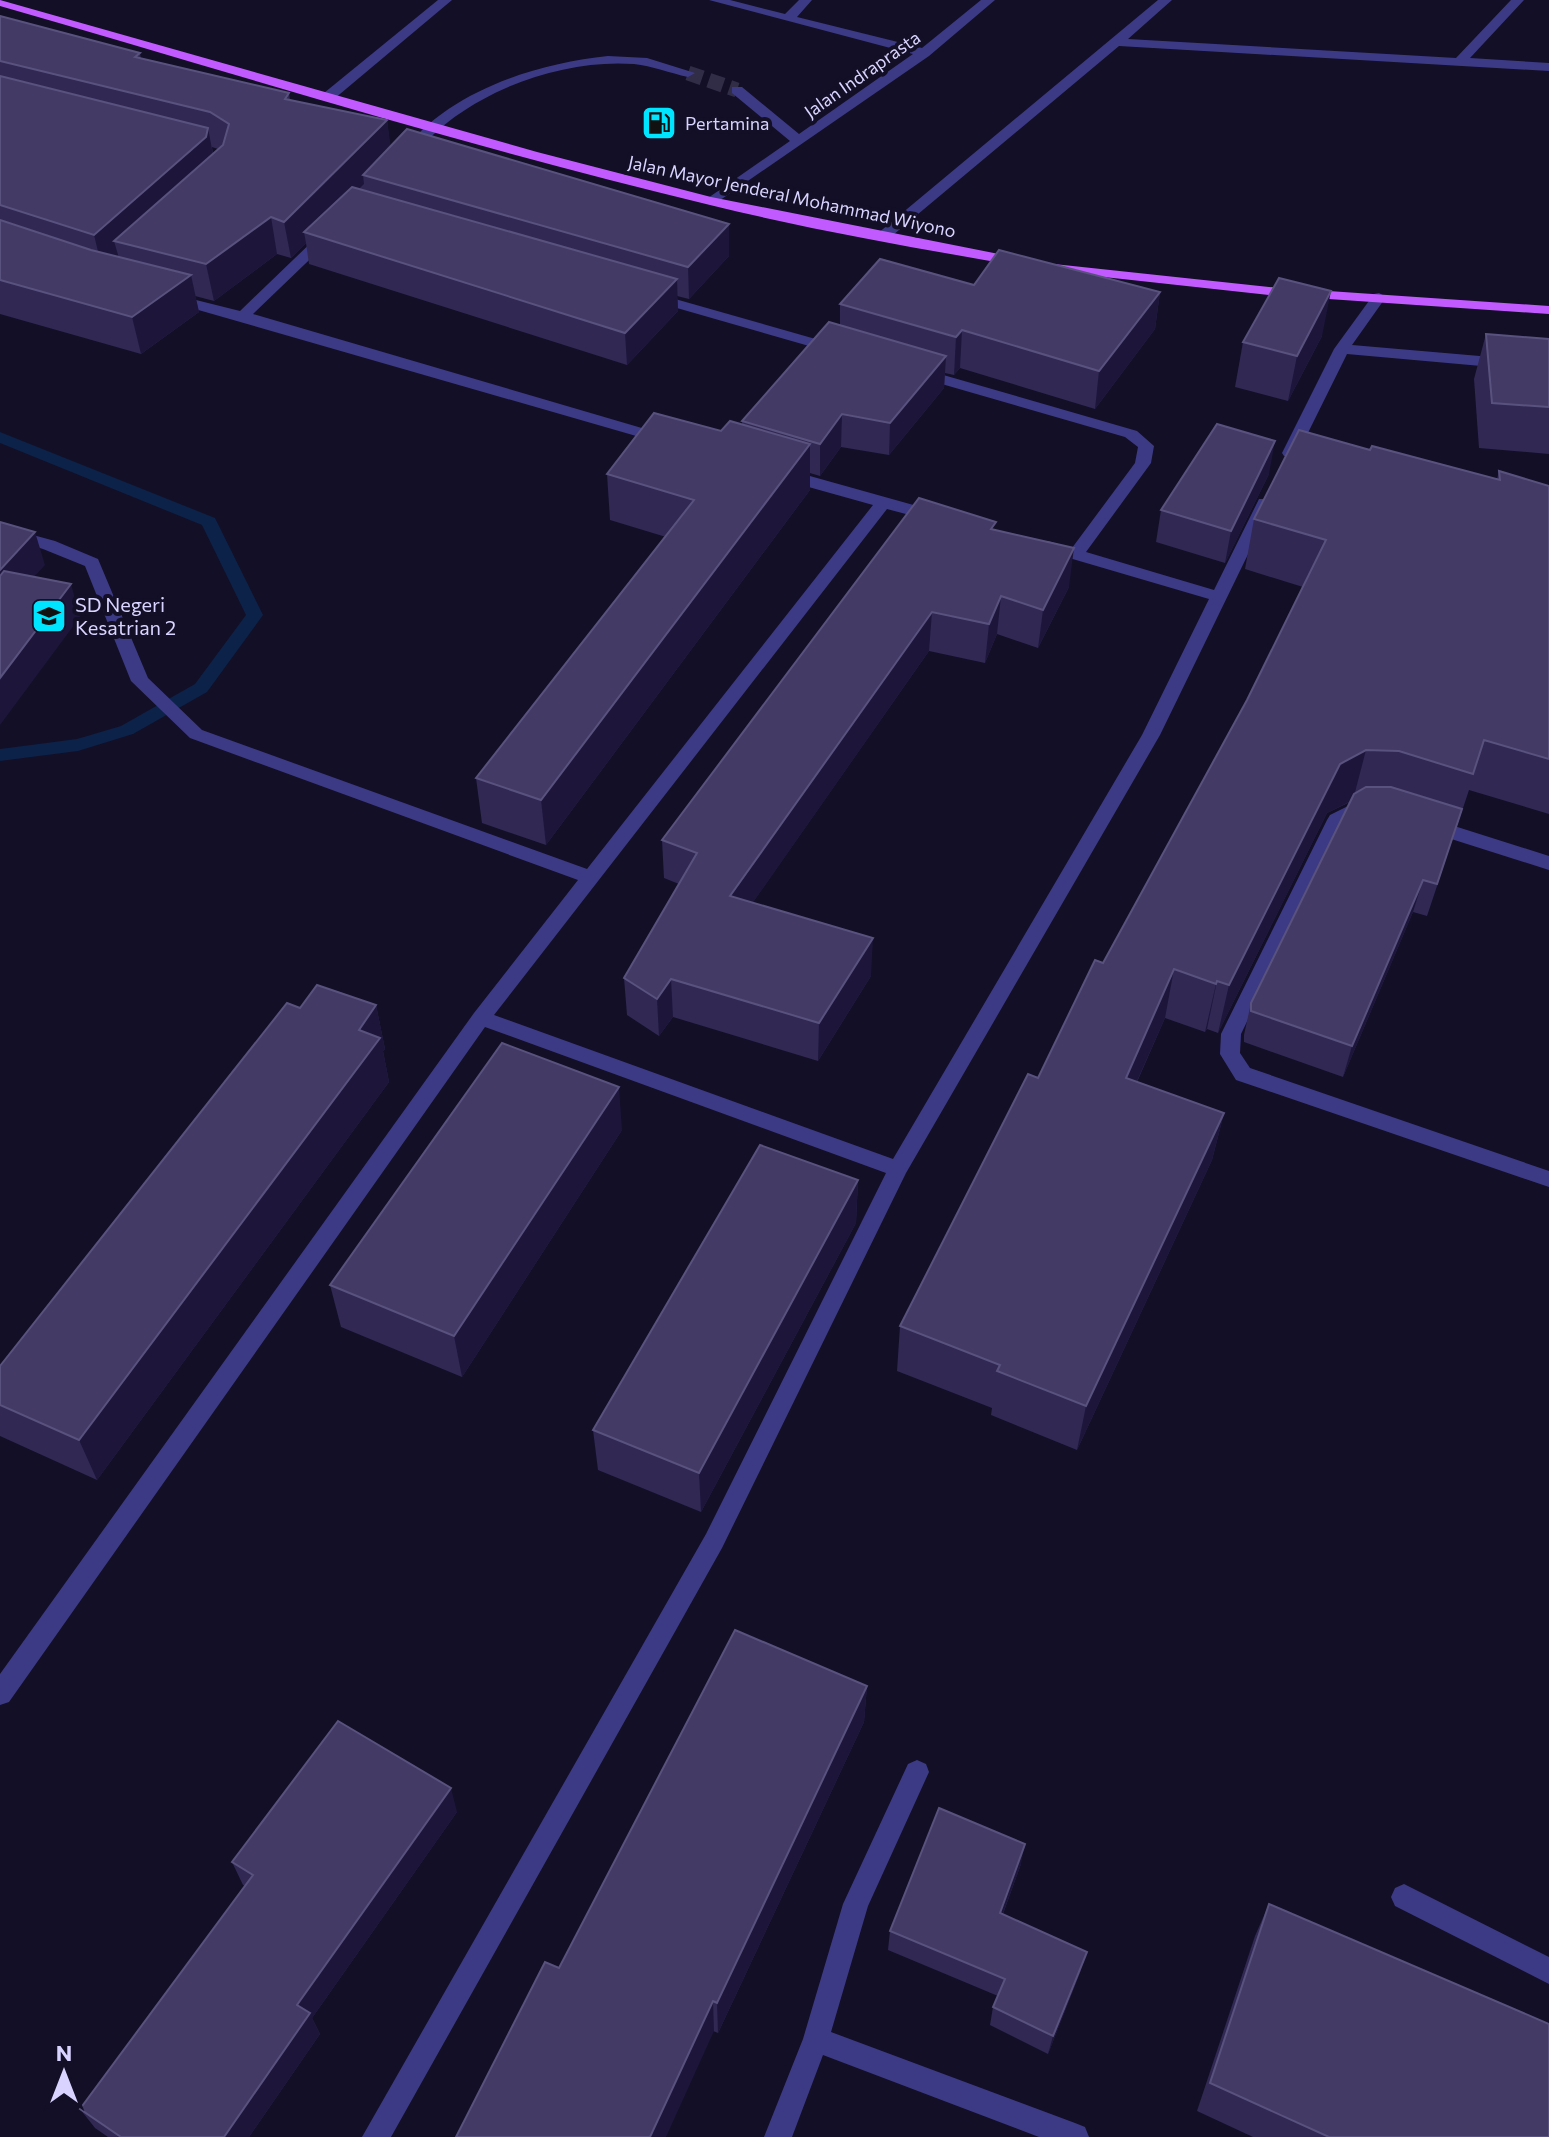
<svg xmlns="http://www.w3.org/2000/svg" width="1549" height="2137" font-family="Commissioner,sans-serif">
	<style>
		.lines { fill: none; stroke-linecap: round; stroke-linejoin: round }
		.stream { fill: #0c2248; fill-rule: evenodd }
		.minor-tunnel { stroke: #312d47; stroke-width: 15; stroke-dasharray: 15 7; stroke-linecap: butt }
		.minor { fill: #3d3a85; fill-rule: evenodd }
		.major { fill: #c25bff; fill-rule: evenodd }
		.wall { fill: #312854; fill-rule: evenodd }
		.shaded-wall { fill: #1d163a }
		.building { fill: #433a66; stroke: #5a527e; stroke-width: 2 }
		.labels { text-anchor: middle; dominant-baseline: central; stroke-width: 8; stroke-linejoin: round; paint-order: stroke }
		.far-street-label { font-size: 18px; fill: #d9d4ff; stroke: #130f26 }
		.far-poi-label { font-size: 18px; fill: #d9d4ff; stroke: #130f26; text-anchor: start }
		.poi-label { font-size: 20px; fill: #d9d4ff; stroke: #130f26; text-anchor: start }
	</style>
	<rect width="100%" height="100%" fill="#130f26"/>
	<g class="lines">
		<path class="stream" d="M0 432 215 518 263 615 207 692 133 734 78 751 0 761V749L77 739 121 726 195 684 246 615 202 525 0 443Z"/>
		<path class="minor-tunnel" d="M688 73 737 90"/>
		<g class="minor">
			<path d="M438 0H452L334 99H324V93Z"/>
			<path d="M709 0H730L785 14 799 0H812L797 17 922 48 981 0H995L929 56 713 205 708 204V198L790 141 732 93V87H742L799 134 913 54Z"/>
			<path d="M1158 0H1172L1128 39 1456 58 1511 0H1524L1470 58 1549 63V71L1119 46 887 240H877V234Z"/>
			<path d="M608 56 647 58 695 73 688 77C670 73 652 66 634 64 557 58 459 96 412 158L400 155C446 92 533 64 608 56Z"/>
			<path d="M325 233 332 237 330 240 253 314 669 436 671 439 669 442H657L167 301 165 298 172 294 240 311 320 234Z"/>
			<path d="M654 293 840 346 843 349 840 352H830L649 300V294Z"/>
			<path d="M1379 293 1386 297 1352 345 1549 362V372L1347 354 1298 453 1296 456H1284L1282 453 1334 349 1374 294Z"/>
			<path d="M919 368 1137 431 1154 446 1151 463 1086 552 1214 590 1259 499H1271L1273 503 1160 735 906 1173 722 1548 391 2137H362L706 1534 886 1173 485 1027 9 1702 0 1705V1674L474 1013 578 880 190 738 131 681 85 566 43 549 0 536V526L55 541 98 559 148 678 202 730 587 869 873 505 780 479V471H792L942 513V521L936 522 887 509 494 1015 893 1159 1142 735 1209 599 1042 550 1040 546 1048 541 1072 548 1135 463 1138 447 1125 437 914 376V370Z"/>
			<path d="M1354 803H1368L1377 809 1374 814 1357 815 1343 824 1241 1034 1240 1053 1250 1068 1549 1171V1187L1236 1080 1220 1054 1221 1034 1327 820 1330 815Z"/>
			<path d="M1429 818 1549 856V870L1423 830 1420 825Z"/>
			<path d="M917 1760 926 1764 929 1772 868 1906 831 2032 1075 2123 1085 2127 1089 2137H1039L823 2055 792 2137H764L803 2039 843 1904 908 1764Z"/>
			<path d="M1404 1884 1549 1957V1984L1395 1906 1391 1897 1395 1888Z"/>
		</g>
		<g class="major">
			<path d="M0 0 537 152 711 197 1019 258 1026 262 1019 266C916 248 812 230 710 205 471 148 236 74 0 6Z"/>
			<path d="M1054 264 1269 287 1549 306V314L1269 295 1049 271 1047 268Z"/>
		</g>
	</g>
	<g class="wall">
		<path d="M0 16 140 53 141 59 289 93 290 100 387 120 390 147 729 256 689 299 677 296 678 311 627 365 309 264 306 243 291 258 277 254 214 301 195 296 199 312 141 354 0 314ZM212 147 218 149 213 154Z"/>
		<path d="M974 285 1160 292 1155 329 1095 409 960 368 954 375 945 373 944 388 889 455 841 447 820 476 810 473V490L546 845 482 823 476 778 666 537 610 520 607 474 742 424V421L840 325V304Z"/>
		<path d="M1486 334 1549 339V454L1479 448 1474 379Z"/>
		<path d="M1322 336 1288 401 1235 387 1243 342Z"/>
		<path d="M1370 450 1497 479 1499 471 1549 486V814L1469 790 1427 916 1413 912 1343 1077 1244 1042V1035L1251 1003 1350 802 1327 813 1218 1033 1207 1029 1205 1032 1165 1018 1137 1082 1224 1113 1212 1160 1077 1450 991 1415 992 1408 897 1371 900 1326 1103 963 1247 700 1303 587 1245 569 1254 519Z"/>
		<path d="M1269 474 1225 563 1156 542 1161 510Z"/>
		<path d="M995 530 1069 587 1038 648 997 634 985 663 929 651 753 902 871 976 818 1061 673 1017 659 1036 627 1015 624 978 679 884 664 878 662 840Z"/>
		<path d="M376 1005 385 1049 383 1051 389 1082 97 1480 0 1436V1366L300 1008Z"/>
		<path d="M622 1130 462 1377 341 1327 330 1285Z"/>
		<path d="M858 1180 856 1223 701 1512 598 1470 593 1430Z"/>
		<path d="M867 1686 864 1722 718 2033 559 1968Z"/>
		<path d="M457 1812 312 2018 320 2034 249 2137H108L95 2128 80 2109 245 1886 243 1885 232 1862Z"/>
		<path d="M1021 1864 1003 1914 1081 1970 1048 2054 990 2025 993 2007 998 1996 888 1950 890 1931Z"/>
		<path d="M1269 1904 1549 2137H1253L1197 2111 1255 1936Z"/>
	</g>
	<g class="shaded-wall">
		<path d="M387 120 392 156 363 175 364 184 313 235 304 232 306 243 291 258 284 222Z"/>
		<path d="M208 128 215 165 114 241 119 258 103 272 94 235Z"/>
		<path d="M271 217 277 254 214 301 206 264Z"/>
		<path d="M729 224V256L689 299 688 267Z"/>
		<path d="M191 275 199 312 141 354 132 317Z"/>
		<path d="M677 279 678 311 627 365 625 333Z"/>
		<path d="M1331 291 1322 336 1288 401 1297 356Z"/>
		<path d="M1160 292 1155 329 1095 409 1099 371Z"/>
		<path d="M962 330 960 368 954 375 956 337Z"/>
		<path d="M946 356 944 388 889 455 890 423Z"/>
		<path d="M842 414 841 447 820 476V444Z"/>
		<path d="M1275 441 1269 474 1225 563 1231 531Z"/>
		<path d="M810 444V490L546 845 541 800Z"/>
		<path d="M35 532 45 565 0 614V570Z"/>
		<path d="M1074 548 1069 587 1038 648 1043 610Z"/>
		<path d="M71 584 80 617 0 725V678Z"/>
		<path d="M1001 596 997 634 985 663 989 624Z"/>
		<path d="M932 612 929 651 731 934 730 896Z"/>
		<path d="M1366 750 1353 800 1327 813 1218 1033 1229 985 1340 764Z"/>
		<path d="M1423 880 1413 912 1343 1077 1352 1046Z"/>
		<path d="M873 938 871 976 818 1061 819 1023Z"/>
		<path d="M1174 969 1165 1018 1117 1126 1126 1078Z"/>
		<path d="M671 979 673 1017 659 1036 657 999Z"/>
		<path d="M1217 981 1207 1029 1205 1032 1216 984Z"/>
		<path d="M376 1005 385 1049 383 1051 389 1082 97 1480 79 1440Z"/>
		<path d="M619 1087 622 1130 462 1377 454 1336Z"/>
		<path d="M1224 1113 1212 1160 1077 1450 1086 1406Z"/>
		<path d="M858 1180 856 1223 701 1512 699 1473Z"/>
		<path d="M867 1686 864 1722 718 2033 717 2003Z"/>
		<path d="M451 1788 457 1812 312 2018 320 2034 249 2137H224L297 2005Z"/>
		<path d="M1025 1844 1021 1864 996 1932 1000 1913Z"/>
		<path d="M1087 1952 1081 1970 1048 2054 1053 2036Z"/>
		<path d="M713 2001 714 2031 666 2137H650Z"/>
	</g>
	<g class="building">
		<path d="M0 16 140 53 135 57 289 93 285 99 387 120 284 222 271 217 206 264 114 241 223 145 229 124 210 112 0 61Z"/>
		<path d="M0 76 208 128 206 137 94 235 0 205Z"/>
		<path d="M407 129 729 224 688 267 363 175Z"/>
		<path d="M352 187 677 279 625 333 304 232Z"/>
		<path d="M0 220 91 250 191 275 132 317 0 280Z"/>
		<path d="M999 250 1160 292 1099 371 962 330 956 337 840 304 880 259 974 285Z"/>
		<path d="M1279 278 1331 291 1297 356 1243 342Z"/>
		<path d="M829 322 946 356 890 423 842 414 820 444 742 421Z"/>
		<path d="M1486 334 1549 339V407L1492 403Z"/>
		<path d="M654 413 721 431 730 421 810 444 541 800 476 778 694 500 607 474Z"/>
		<path d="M1217 424 1275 441 1231 531 1161 510Z"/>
		<path d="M1299 430 1370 450 1372 446 1500 480 1499 471 1549 486V759L1484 740 1473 774 1399 751 1366 750 1340 764 1229 985 1217 981 1216 984 1174 969 1126 1078 1224 1113 1086 1406 997 1371 1000 1365 900 1326 1028 1074 1038 1078 1095 960 1103 963 1247 700 1326 540 1254 519Z"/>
		<path d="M919 498 996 522 991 529 1074 548 1043 610 1001 596 989 624 932 612 730 896 873 938 819 1023 671 979 657 999 624 978 697 853 662 840Z"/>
		<path d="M0 522 35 532 0 570Z"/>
		<path d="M4 571 71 584 0 678V576Z"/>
		<path d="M1366 787H1391L1462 809 1437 884 1423 880 1352 1046 1251 1011V1003L1354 794Z"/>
		<path d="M317 985 376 1005 359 1030 380 1038 79 1440 0 1405V1366L287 1003 300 1008Z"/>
		<path d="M502 1043 619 1087 454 1336 330 1285Z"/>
		<path d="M760 1145 858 1180 699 1473 593 1430Z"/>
		<path d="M735 1630 867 1686 717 2003 713 2001 650 2137H456L545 1962 559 1968Z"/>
		<path d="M338 1721 451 1788 297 2005 310 2013 224 2137H121L80 2109 253 1875 232 1862Z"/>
		<path d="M939 1808 1025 1844 1000 1913 1087 1952 1053 2036 993 2007 1005 1979 890 1931Z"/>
		<path d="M1269 1904 1549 2024V2137H1329L1210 2083Z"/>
	</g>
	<defs>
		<g id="fuel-square" transform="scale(1.8)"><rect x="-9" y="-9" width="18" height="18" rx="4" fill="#00e5ff" stroke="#130f26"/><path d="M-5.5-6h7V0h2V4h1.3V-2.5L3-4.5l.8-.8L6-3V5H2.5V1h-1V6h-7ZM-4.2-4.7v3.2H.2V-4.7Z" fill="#111"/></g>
		<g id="school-square" transform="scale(1.8)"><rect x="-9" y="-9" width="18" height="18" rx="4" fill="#00e5ff" stroke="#130f26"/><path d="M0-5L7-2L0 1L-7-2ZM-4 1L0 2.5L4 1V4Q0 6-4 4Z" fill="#111"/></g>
	</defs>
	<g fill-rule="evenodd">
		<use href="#fuel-square" x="659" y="123"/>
		<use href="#school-square" x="49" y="616"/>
	</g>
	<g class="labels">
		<g class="far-street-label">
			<text transform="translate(862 74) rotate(-35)">Jalan Indraprasta</text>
			<text transform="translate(792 196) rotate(12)">Jalan Mayor Jenderal Mohammad Wiyono</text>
		</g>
		<g class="far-poi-label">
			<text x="685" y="123">Pertamina</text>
		</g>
		<g class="poi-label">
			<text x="75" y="604">SD Negeri<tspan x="75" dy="23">Kesatrian 2</tspan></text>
		</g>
	</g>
	<g transform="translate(64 2073)" stroke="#130f26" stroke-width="6" paint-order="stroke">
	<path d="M0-6L14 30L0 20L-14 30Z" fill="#d9d4ff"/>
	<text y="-12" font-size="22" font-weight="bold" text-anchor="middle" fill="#d9d4ff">N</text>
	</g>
</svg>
